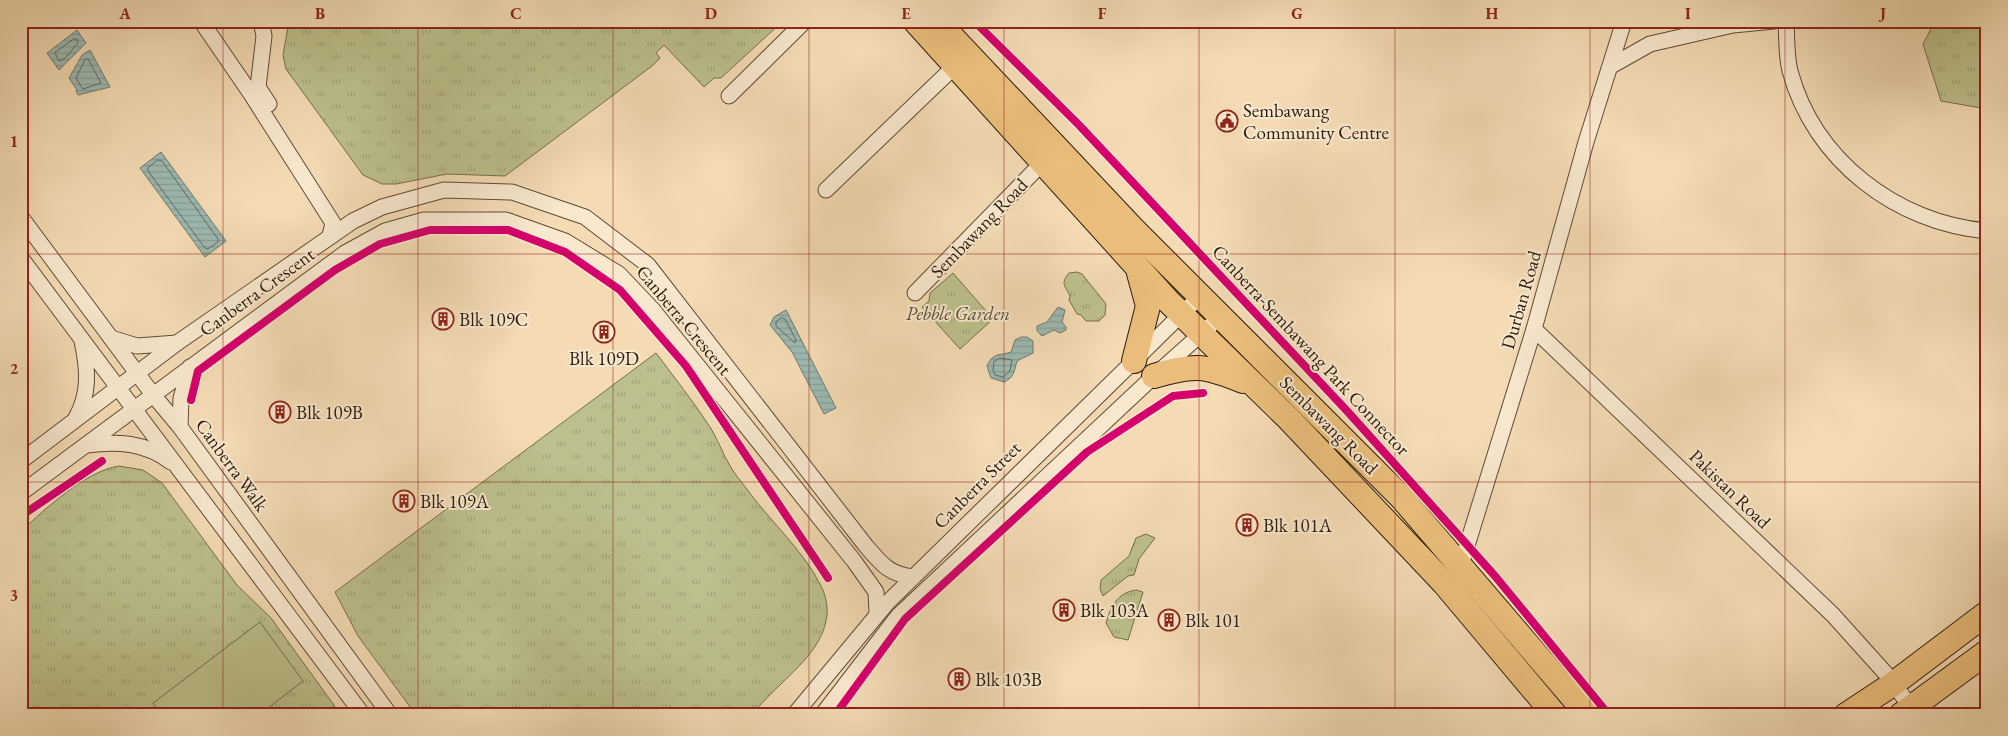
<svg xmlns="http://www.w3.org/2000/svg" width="2008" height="736" font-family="'EB Garamond',serif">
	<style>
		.grass { fill: url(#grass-tufts); stroke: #746e4c }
		.pitch { fill: #bcc08c; stroke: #746e4c }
		.water { fill: url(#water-rules); stroke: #707a70 }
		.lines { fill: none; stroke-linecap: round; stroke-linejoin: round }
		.shore { stroke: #646a5f; stroke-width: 1 }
		.street-casing { stroke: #5f4b36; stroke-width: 17 }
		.primary-casing { stroke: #2d1b0c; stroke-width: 26 }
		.street { stroke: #f8e8ce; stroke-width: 15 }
		.primary { stroke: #eabe7a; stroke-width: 24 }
		.cycleway-casing { stroke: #f8e8ce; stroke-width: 11 }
		.cycleway { stroke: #d6006c; stroke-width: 8 }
		.grid { fill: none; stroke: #8f2418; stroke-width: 1; stroke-opacity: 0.55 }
		.labels { text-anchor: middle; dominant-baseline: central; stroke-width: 4; stroke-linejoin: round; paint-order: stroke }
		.poi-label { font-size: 19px; fill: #2d1b0c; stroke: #f8e8ce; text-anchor: start }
		.street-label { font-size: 19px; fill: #2d1b0c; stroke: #f8e8ce }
		.park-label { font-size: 19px; font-style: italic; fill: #584d32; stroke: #f8e8ce }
		.neatline { fill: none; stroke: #8f2418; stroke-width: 2 }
		.grid-label { font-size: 16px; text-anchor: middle; font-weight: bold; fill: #8f2418 }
	</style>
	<defs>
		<pattern id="grass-tufts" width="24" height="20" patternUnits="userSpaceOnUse" patternTransform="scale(1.25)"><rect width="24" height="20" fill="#bcc08c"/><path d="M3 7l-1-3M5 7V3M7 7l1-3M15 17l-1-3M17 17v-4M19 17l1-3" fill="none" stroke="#a2a478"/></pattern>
		<pattern id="water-rules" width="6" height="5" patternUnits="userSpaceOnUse" patternTransform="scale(1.25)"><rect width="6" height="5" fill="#9cbab2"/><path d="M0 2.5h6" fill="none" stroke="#879f98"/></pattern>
	</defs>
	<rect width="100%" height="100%" fill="#f4dbb4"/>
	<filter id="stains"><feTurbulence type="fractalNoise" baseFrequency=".004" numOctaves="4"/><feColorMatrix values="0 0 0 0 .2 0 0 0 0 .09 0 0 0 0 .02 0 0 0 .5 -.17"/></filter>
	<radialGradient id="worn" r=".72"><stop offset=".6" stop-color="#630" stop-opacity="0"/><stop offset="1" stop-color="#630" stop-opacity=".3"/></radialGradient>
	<g class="grass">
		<path d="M289 21H783L721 78H714L704 87 664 45 656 53 660 58 652 66 505 176 447 174 396 184H382L363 175 286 69 283 55Z"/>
		<path d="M1935 21H1987V109L1941 101 1923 44Z"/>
		<path d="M1077 272 1082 274 1106 304 1105 315 1099 321H1086L1081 315 1077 314 1069 300 1070 296C1065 285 1060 284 1069 273Z"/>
		<path d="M953 273 993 319 960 349 922 307 929 301 930 293Z"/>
		<path d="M656 353C674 377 693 401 710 427 717 438 722 452 729 464 733 472 740 480 746 488 769 520 802 549 820 584 826 595 829 609 826 621 819 658 774 685 752 715H416L358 636 335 592Z"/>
		<path d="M119 466 143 470 162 483 237 585 271 618 336 708 327 715H21V531C47 508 84 472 119 466Z"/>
		<path d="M1146 534 1155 538 1139 559 1134 575 1128 576 1103 596 1100 589 1101 580 1129 556 1136 538Z"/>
		<path d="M1136 590 1143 592 1128 640 1114 637 1106 623C1111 606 1117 593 1136 590Z"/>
	</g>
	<path class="pitch" d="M260 622 303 681 259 715H162L153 703Z"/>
	<g class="water">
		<path d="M77 30 86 43 59 70 47 53Z"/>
		<path d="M90 50 110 87 78 95 76 91 77 90 69 78 82 55Z"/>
		<path d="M161 152 226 241 205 257 140 168Z"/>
		<path d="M1058 307 1065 310 1062 322 1066 327V330L1060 333 1054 330 1042 336 1037 331V326L1047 322Z"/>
		<path d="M786 310 836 408 824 414 792 352 770 325 774 317Z"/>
		<path d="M1021 337H1027L1033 341V353L1017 361C1014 371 1015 377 1004 382L991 378 987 366C993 352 1000 356 1011 352L1015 340Z"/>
	</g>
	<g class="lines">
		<g class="shore">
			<path d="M74 39H77L78 43C72 49 66 60 59 61L55 53Z"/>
			<path d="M88 59 101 83 83 89 76 78 85 60Z"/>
			<path d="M158 160 162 161 218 239V242L208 249 205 248 148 171V168Z"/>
			<path d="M782 318 785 319 796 340 795 343 776 326V322Z"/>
			<path d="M1000 358 1012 360 1010 371 1003 377 995 375 993 370 994 362Z"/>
		</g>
		<g class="street-casing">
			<g id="street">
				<path d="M201 21 251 94 333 223 330 236"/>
				<path d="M261 21 264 36 258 87 269 104"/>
				<path d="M1786 21C1787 37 1786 55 1790 71 1814 160 1896 223 1987 231"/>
				<path d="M1611 66 1650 44 1733 25 1774 21"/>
				<path d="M729 96 805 21"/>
				<path d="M826 190 956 65"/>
				<path d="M21 217 154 396 180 427 390 715"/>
				<path d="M21 258 363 715"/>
				<path d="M915 293 1049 156"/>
				<path d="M1534 329 1833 615 1887 675 1916 714"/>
				<path d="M111 338 137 346 177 343"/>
				<path d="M76 418C90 393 88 369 82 341"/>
				<path d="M180 427 181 398 190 367"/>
				<path d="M86 445C117 441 145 442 171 462"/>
				<path d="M21 461 177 343 353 221 382 207 444 190 512 192 585 217 648 265 866 546C881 563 888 574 913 577"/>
				<path d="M21 493 345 253 385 231 424 220H506L565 241 619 274 653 310 854 561 876 592 877 613"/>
				<path d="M1457 569 1461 565 1534 329 1586 142 1624 21"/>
				<path d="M794 715 887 603 1200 296"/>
				<path d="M822 715 898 616 1154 376 1220 317"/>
			</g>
		</g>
		<g class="primary-casing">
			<g id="primary">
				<path d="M915 21 1168 301 1289 419 1444 583 1555 715"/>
				<path d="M937 21 1134 230 1402 498 1588 715"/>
				<path d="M1134 361 1148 306 1139 273"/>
				<path d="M1154 376C1194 364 1204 365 1243 381"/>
				<path d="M1846 715 1893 684 1987 613"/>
				<path d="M1901 715 1987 652"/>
			</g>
		</g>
		<use href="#street" class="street"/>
		<use href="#primary" class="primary"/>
		<g class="cycleway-casing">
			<g id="cycleway">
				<path d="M974 21 1079 125 1348 412 1495 576 1609 715"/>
				<path d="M191 400 198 371 335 270 380 244 430 230H508L565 252 620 290 686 366 828 578"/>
				<path d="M21 516 102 461"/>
				<path d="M835 715 905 619 1087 452 1173 396 1203 393"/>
			</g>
		</g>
		<use href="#cycleway" class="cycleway"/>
	</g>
	<path class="grid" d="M223 21V715M418 21V715M613 21V715M809 21V715M1004 21V715M1199 21V715M1395 21V715M1590 21V715M1785 21V715M21 254H1987M21 482H1987"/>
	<defs>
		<g id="civic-ring" transform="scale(1.125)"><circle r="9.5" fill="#f8e8ce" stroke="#8f2418" stroke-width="1.5"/><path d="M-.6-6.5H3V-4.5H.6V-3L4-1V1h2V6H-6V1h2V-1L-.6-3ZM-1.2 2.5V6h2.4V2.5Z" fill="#8f2418"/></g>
		<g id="building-ring" transform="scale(1.125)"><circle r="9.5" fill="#f8e8ce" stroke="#8f2418" stroke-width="1.5"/><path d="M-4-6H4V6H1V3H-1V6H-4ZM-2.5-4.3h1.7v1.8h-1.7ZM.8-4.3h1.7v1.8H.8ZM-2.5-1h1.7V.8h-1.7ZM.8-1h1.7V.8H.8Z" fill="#8f2418"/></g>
	</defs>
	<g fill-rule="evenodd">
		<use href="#civic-ring" x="1227" y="121"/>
		<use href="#building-ring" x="443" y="319"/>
		<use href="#building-ring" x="604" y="332"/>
		<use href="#building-ring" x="280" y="412"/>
		<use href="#building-ring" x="404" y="501"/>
		<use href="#building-ring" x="1247" y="525"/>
		<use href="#building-ring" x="1064" y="610"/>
		<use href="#building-ring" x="1169" y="620"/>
		<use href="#building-ring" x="959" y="679"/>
	</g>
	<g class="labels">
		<g class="poi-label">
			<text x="1243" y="110">Sembawang<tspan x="1243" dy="22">Community Centre</tspan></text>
			<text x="459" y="319">Blk 109C</text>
			<text x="604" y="358" text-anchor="middle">Blk 109D</text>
			<text x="296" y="412">Blk 109B</text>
			<text x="420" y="501">Blk 109A</text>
			<text x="1263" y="525">Blk 101A</text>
			<text x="1080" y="610">Blk 103A</text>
			<text x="1185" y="620">Blk 101</text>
			<text x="975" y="679">Blk 103B</text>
		</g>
		<g class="street-label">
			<text transform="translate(979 228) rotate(-46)">Sembawang Road</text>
			<text transform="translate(257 292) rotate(-36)">Canberra Crescent</text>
			<text transform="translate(1521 300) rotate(-74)">Durban Road</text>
			<text transform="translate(684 320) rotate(50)">Canberra Crescent</text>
			<text transform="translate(1311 350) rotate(47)">Canberra-Sembawang Park Connector</text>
			<text transform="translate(1329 425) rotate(45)">Sembawang Road</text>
			<text transform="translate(232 465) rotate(54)">Canberra Walk</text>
			<text transform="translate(977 485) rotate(-45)">Canberra Street</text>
			<text transform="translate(1730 489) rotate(44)">Pakistan Road</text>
		</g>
		<g class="park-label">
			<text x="958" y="313">Pebble Garden</text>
		</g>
	</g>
	<rect width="2008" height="736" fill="none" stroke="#f4dbb4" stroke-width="55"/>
	<rect x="28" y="28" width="1952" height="680" class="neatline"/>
	<g class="grid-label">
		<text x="125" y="19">A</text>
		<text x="320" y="19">B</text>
		<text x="516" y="19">C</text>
		<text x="711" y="19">D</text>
		<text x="906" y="19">E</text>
		<text x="1102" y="19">F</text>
		<text x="1297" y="19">G</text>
		<text x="1492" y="19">H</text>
		<text x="1688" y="19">I</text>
		<text x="1883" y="19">J</text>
		<text x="14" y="147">1</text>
		<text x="14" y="374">2</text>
		<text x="14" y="601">3</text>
	</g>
	<rect width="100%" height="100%" filter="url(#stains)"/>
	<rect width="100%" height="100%" fill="url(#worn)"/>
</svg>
